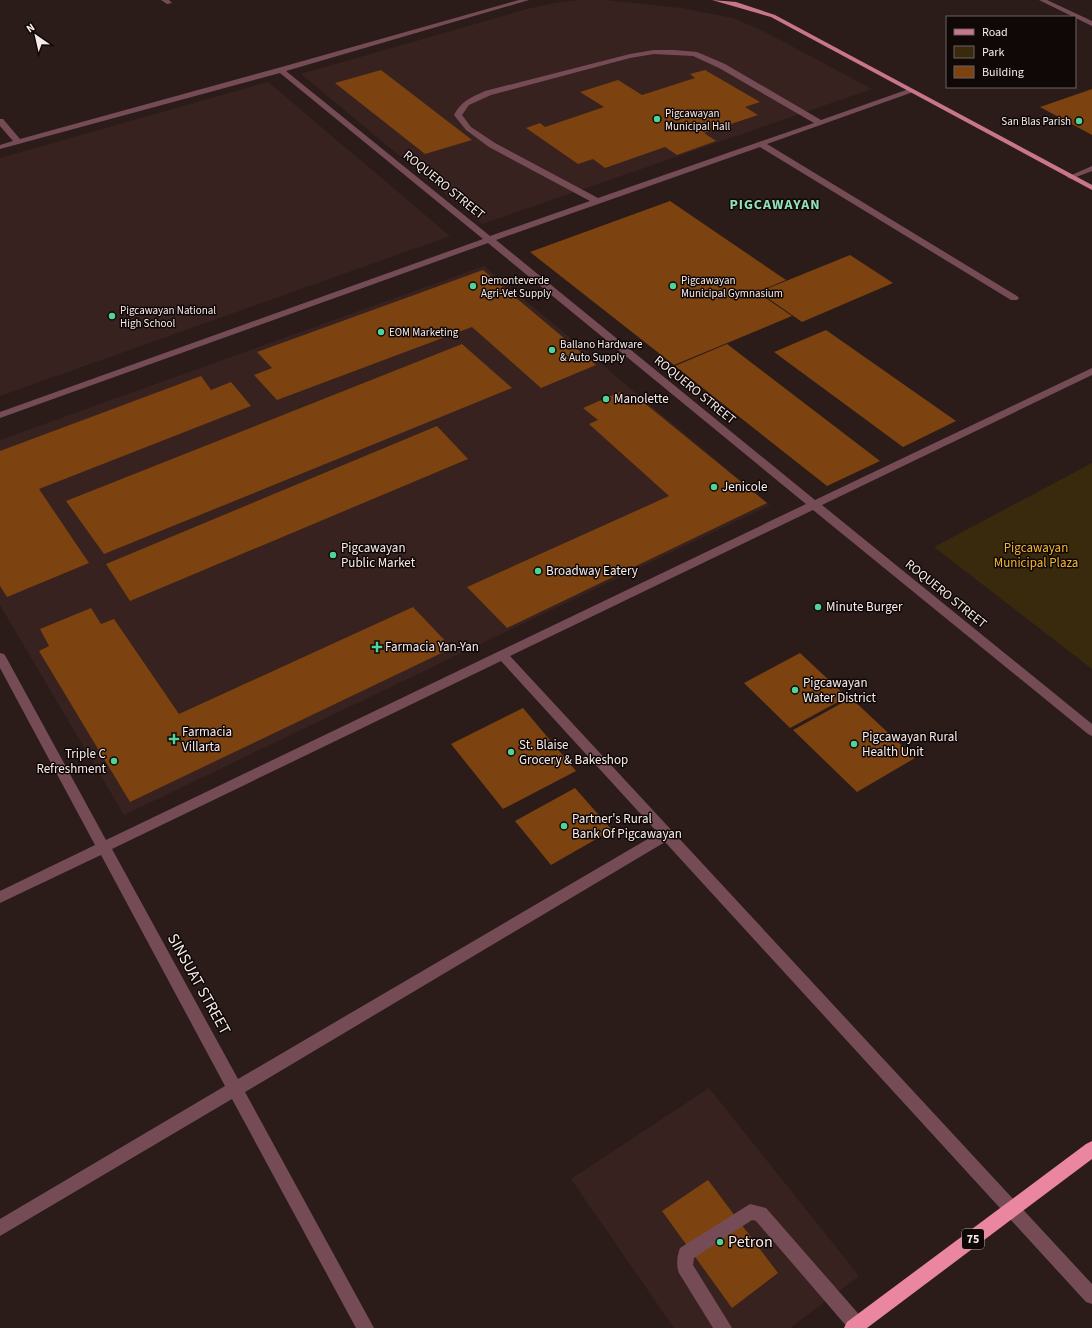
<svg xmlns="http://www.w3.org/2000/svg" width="1092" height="1328" font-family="'Source Sans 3',sans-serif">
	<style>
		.built { fill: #38221f }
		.green { fill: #392a0d }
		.building { fill: #7c420f }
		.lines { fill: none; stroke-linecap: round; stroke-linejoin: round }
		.minor { fill: #754c56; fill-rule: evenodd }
		.major { fill: #c9768c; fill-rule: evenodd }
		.highway { fill: #eb86a1; fill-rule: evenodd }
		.poi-dot { fill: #50d398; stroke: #0f0807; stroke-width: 1.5 }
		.labels { text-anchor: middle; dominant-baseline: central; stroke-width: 3; stroke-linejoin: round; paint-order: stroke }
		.far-poi-label { font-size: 11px; fill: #f7ecea; stroke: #0f0807; text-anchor: start }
		.shield { fill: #0f0807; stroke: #b1a8a6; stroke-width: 1 }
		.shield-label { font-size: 12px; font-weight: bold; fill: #f7ecea }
		.street-label { font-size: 13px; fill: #f7ecea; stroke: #0f0807 }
		.poi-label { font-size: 13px; fill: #f7ecea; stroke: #0f0807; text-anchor: start }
		.park-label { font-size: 13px; fill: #f5b830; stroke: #0f0807 }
		.far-district-label { font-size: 14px; font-weight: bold; letter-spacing: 1px; fill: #90e1b7; stroke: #0f0807 }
		.near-street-label { font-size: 16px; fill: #f7ecea; stroke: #0f0807 }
		.near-poi-label { font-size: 16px; fill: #f7ecea; stroke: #0f0807; text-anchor: start }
	</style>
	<rect width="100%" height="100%" fill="#2b1c1a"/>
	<g class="built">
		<path d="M579 0H606L681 8 733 18 763 31 872 89 482 224 301 74 527 9 555 3Z"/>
		<path d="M268 82 450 236 0 396V158Z"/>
		<path d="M484 266 770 505 124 815 0 605V440Z"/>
		<path d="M709 1088 859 1276 790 1328H674L571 1179Z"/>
	</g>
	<path class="green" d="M1092 463V669L934 547Z"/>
	<g class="building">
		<path d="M381 70 472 140 425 154 335 83Z"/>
		<path d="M705 70 760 102 745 107 758 115 704 133 716 141 677 155 665 147 605 168 593 159 578 164 526 128 540 123 545 127 604 107 580 92 618 80 642 95 695 78 690 74Z"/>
		<path d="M1092 89V135L1040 107Z"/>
		<path d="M670 201 786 280 757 292 792 316 674 365 530 252Z"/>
		<path d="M850 255 893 283 802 322 759 292Z"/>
		<path d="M483 270 596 365 541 388 472 327 277 400 254 375 272 368 257 352Z"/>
		<path d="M826 330 956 421 903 447 774 352Z"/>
		<path d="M462 344 512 388 104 554 66 501Z"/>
		<path d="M727 344 880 461 827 486 675 366Z"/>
		<path d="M201 376 211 390 231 382 251 406 39 489 89 563 7 597 0 586V451Z"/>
		<path d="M620 392 635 404 642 401 767 503 507 628 467 587 669 496 589 424 598 420 583 408Z"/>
		<path d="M437 426 468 459 130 601 106 564Z"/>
		<path d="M413 607 452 648 130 802 39 651 49 646 40 629 91 608 101 624 114 619 179 714Z"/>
		<path d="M800 653 847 697 790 728 744 683Z"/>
		<path d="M851 698 915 758 857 792 793 730Z"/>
		<path d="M523 708 576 771 503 809 451 744Z"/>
		<path d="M575 788 612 830 551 865 515 821Z"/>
		<path d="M708 1180 778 1273 732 1308 662 1211Z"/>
	</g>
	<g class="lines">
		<g class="minor">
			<path d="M161 0H169L172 3 167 4Z"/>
			<path d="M519 0H529L286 71 490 236 590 201 489 147 466 130 454 115C461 101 472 97 485 91L630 54 654 50H674L697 52 725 64 821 120 909 89H912L916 91 767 144 1017 296 1019 298 1017 300H1011L760 147 496 240 815 500 1092 368V375L822 505 1092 724V736L1088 734 813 510 510 656 1092 1284V1304L1086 1302 665 842 245 1092 374 1328H356L232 1099 0 1236V1219L225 1086 101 855 0 903V891L95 845 0 668V653L4 654 6 657 106 840 806 504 488 243 0 418V412L483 239 280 73 0 149V145L13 141 0 126V119H3L20 139 278 68ZM654 54 693 56 719 68 814 123 598 198 495 143 471 127 462 115 469 105 491 95 630 58ZM501 661 658 833 238 1079 112 849Z"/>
			<path d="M1039 0H1047L1092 21V26Z"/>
			<path d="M1092 166V171L1071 179 1067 177Z"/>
			<path d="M750 1204 766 1208 863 1319 866 1325 864 1328H848L756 1221 752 1220 694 1258 693 1265 732 1328H713L679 1273C676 1265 677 1256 680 1248Z"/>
		</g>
		<path class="major" d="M712 0 736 2 775 15 1092 185V190L771 17Z"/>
		<path class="highway" d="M1092 1141V1159L867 1328H844L847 1322 1086 1144Z"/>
	</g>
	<g class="poi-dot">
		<circle cx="657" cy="119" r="4"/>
		<circle cx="1079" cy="121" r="4"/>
		<circle cx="473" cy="286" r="4"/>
		<circle cx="673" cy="286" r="4"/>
		<circle cx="112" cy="316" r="4"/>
		<circle cx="381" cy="332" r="4"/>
		<circle cx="552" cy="350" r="4"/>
		<circle cx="606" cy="399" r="4"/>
		<circle cx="714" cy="487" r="4"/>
		<circle cx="333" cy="555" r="4"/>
		<circle cx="538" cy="571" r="4"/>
		<circle cx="818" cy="607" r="4"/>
		<path d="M375 641h4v4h4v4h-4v4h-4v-4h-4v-4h4z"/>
		<circle cx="795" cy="690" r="4"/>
		<path d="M172 733h4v4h4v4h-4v4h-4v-4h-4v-4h4z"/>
		<circle cx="854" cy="744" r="4"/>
		<circle cx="511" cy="752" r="4"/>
		<circle cx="114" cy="761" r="4"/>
		<circle cx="564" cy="826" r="4"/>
		<circle cx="720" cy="1242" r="4"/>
	</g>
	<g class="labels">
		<g class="far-poi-label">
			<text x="665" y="113">Pigcawayan<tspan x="665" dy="13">Municipal Hall</tspan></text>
			<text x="1071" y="121" text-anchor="end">San Blas Parish</text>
			<text x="481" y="280">Demonteverde<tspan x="481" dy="13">Agri-Vet Supply</tspan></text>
			<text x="681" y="280">Pigcawayan<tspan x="681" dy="13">Municipal Gymnasium</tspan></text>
			<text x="120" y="310">Pigcawayan National<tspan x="120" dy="13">High School</tspan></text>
			<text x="389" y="332">EOM Marketing</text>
			<text x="560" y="344">Ballano Hardware<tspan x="560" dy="13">&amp; Auto Supply</tspan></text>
		</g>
		<rect class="shield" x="962" y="1229" width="22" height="20" rx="3"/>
		<g class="shield-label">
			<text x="973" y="1239">75</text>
		</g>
		<g class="street-label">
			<text transform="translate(444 185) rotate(39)">ROQUERO STREET</text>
			<text transform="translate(695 390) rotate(39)">ROQUERO STREET</text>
			<text transform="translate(946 594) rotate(39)">ROQUERO STREET</text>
		</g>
		<g class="poi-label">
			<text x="614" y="399">Manolette</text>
			<text x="722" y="487">Jenicole</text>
			<text x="341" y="548">Pigcawayan<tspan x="341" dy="15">Public Market</tspan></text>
			<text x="546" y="571">Broadway Eatery</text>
			<text x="826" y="607">Minute Burger</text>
			<text x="385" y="647">Farmacia Yan-Yan</text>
			<text x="803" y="683">Pigcawayan<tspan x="803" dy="15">Water District</tspan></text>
			<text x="182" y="732">Farmacia<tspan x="182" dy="15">Villarta</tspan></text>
			<text x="862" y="737">Pigcawayan Rural<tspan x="862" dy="15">Health Unit</tspan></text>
			<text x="519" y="745">St. Blaise<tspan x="519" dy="15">Grocery &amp; Bakeshop</tspan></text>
			<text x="106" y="754" text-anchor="end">Triple C<tspan x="106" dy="15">Refreshment</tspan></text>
			<text x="572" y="819">Partner's Rural<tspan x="572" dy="15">Bank Of Pigcawayan</tspan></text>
		</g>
		<g class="park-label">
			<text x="1036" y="548">Pigcawayan<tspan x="1036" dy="15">Municipal Plaza</tspan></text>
		</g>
		<g class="far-district-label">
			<text x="775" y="205">PIGCAWAYAN</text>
		</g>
		<g class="near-street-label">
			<text transform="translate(199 984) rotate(61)">SINSUAT STREET</text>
		</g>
		<g class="near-poi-label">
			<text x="728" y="1242">Petron</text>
		</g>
	</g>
	<rect x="946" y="16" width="130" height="72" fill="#0f0807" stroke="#6c6362"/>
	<rect x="954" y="29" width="20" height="6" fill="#c9768c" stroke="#6c6362"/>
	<text x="982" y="36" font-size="12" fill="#f7ecea">Road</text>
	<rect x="954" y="46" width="20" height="12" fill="#392a0d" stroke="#6c6362"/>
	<text x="982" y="56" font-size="12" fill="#f7ecea">Park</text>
	<rect x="954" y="66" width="20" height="12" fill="#7c420f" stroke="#6c6362"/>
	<text x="982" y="76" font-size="12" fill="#f7ecea">Building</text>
	<g transform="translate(36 36) rotate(326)" stroke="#0f0807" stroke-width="3" paint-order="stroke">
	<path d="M0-3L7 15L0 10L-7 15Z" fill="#f7ecea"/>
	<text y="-6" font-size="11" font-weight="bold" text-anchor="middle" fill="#f7ecea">N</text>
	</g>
</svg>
